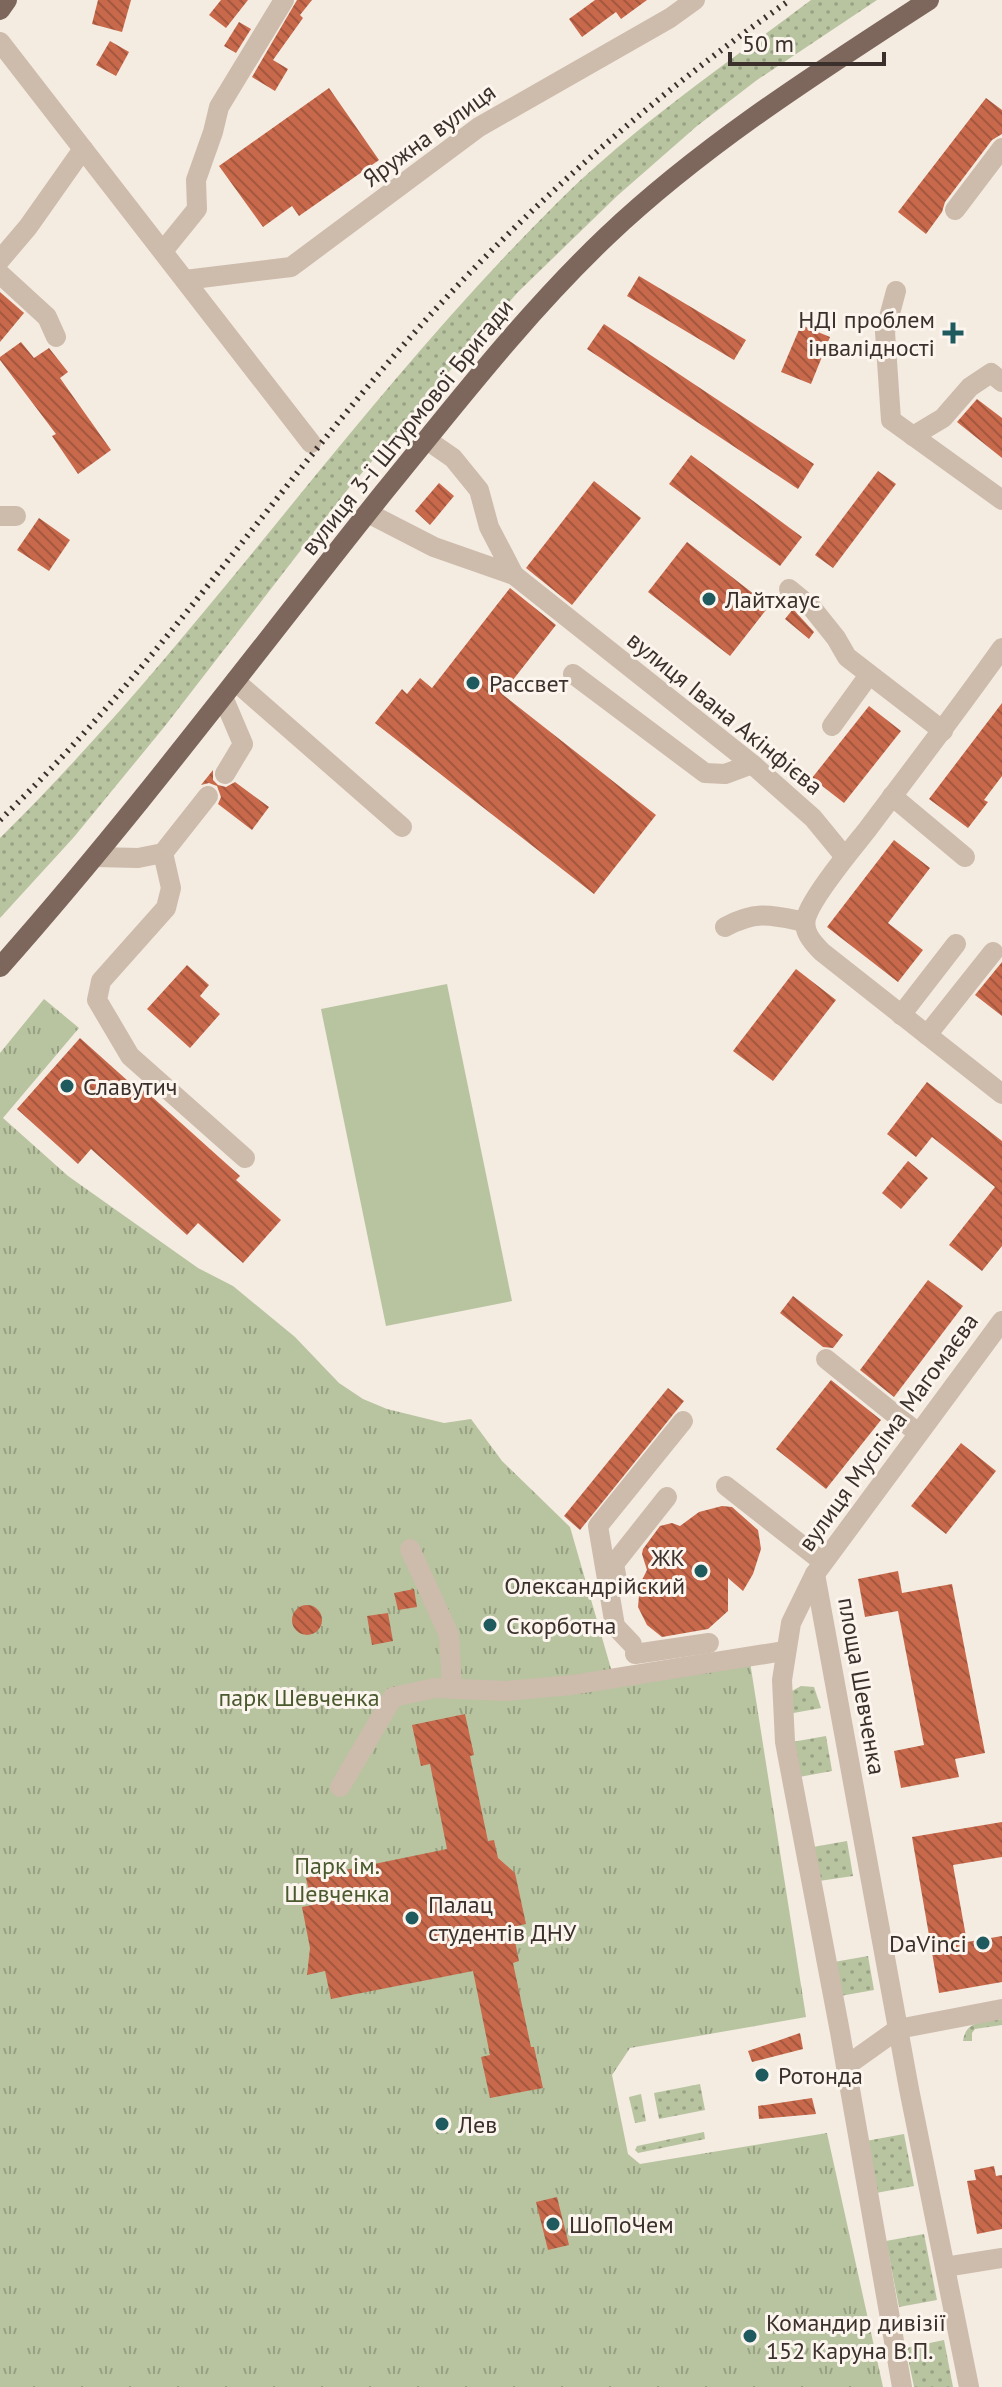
<svg xmlns="http://www.w3.org/2000/svg" width="1002" height="2387" font-family="'PT Sans',sans-serif">
	<style>
		.grass { fill: url(#grass-dots) }
		.park { fill: url(#park-tufts) }
		.pitch { fill: #b8c4a0 }
		.building { fill: url(#building-back-hatch) }
		.lines { fill: none; stroke-linecap: round; stroke-linejoin: round }
		.minor { stroke: #cdbbac; stroke-width: 20 }
		.major { stroke: #7d675c; stroke-width: 20 }
		.rail { stroke: #3b302b; stroke-width: 6; stroke-dasharray: 2 6; stroke-linecap: butt }
		.poi-dot { fill: #1f5a5e; stroke: #fbf5ee; stroke-width: 3 }
		.labels { text-anchor: middle; dominant-baseline: central; stroke-width: 6; stroke-linejoin: round; paint-order: stroke }
		.street-label { font-size: 24px; fill: #3b302b; stroke: #fbf5ee }
		.poi-label { font-size: 24px; fill: #3b302b; stroke: #fbf5ee; text-anchor: start }
		.park-label { font-size: 24px; fill: #4a5a2e; stroke: #fbf5ee }
	</style>
	<defs>
		<pattern id="grass-dots" width="8" height="8" patternUnits="userSpaceOnUse" patternTransform="scale(2)"><rect width="8" height="8" fill="#b8c4a0"/><path d="M2 2h.1M6 6h.1" fill="none" stroke="#97a083" stroke-width="1.8" stroke-linecap="round"/></pattern>
		<pattern id="park-tufts" width="24" height="20" patternUnits="userSpaceOnUse" patternTransform="scale(2)"><rect width="24" height="20" fill="#b8c4a0"/><path d="M3 7l-1-3M5 7V3M7 7l1-3M15 17l-1-3M17 17v-4M19 17l1-3" fill="none" stroke="#97a083"/></pattern>
		<pattern id="building-back-hatch" width="6" height="6" patternUnits="userSpaceOnUse" patternTransform="scale(2)"><rect width="6" height="6" fill="#c8694b"/><path d="M-1 5l2 2M0 0l6 6M5-1l2 2" fill="none" stroke="#a4573f"/></pattern>
	</defs>
	<rect width="100%" height="100%" fill="#f4ebe1"/>
	<g class="grass">
		<path d="M811 0H877L757 80 697 126 617 196 517 293 348 489 165 726 74 837 0 918V838C201 640 356 402 557 203 633 127 725 65 811 0Z"/>
		<path d="M801 1686 814 1687 821 1708 788 1714 792 1691Z"/>
		<path d="M826 1736 832 1771 799 1777 792 1742Z"/>
		<path d="M847 1841 853 1876 819 1881 813 1847Z"/>
		<path d="M868 1956 874 1990 840 1996 834 1962Z"/>
		<path d="M1002 2019V2025L975 2029 972 2033V2041H963C966 2020 984 2022 1002 2019Z"/>
		<path d="M700 2084 705 2110 659 2119 654 2093Z"/>
		<path d="M641 2094 646 2121 635 2123 629 2097Z"/>
		<path d="M704 2132 705 2139 638 2153 635 2150 637 2146Z"/>
		<path d="M904 2134 914 2186 876 2193 866 2141Z"/>
		<path d="M924 2234 937 2300 899 2307 886 2241Z"/>
		<path d="M944 2340 953 2387H914L906 2348Z"/>
	</g>
	<path class="park" d="M44 999 79 1028 3 1118 68 1176 198 1268 233 1286 295 1337 339 1383 363 1399 387 1409 444 1423 471 1419 502 1461 570 1527 616 1686 750 1662 806 2017 630 2048 612 2075 628 2154 640 2164 827 2133 883 2387H0V1053Z"/>
	<path class="pitch" d="M447 984 512 1301 386 1326 321 1009Z"/>
	<g class="building">
		<path d="M98 0H131L122 32 92 24Z"/>
		<path d="M221 0H248L226 28 209 15Z"/>
		<path d="M297 0H312L300 15 303 18 273 60 288 69 275 91 252 77Z"/>
		<path d="M595 0H647L621 19 616 12 582 37 569 19Z"/>
		<path d="M239 22 251 29 236 53 224 46Z"/>
		<path d="M110 41 129 52 116 76 96 65Z"/>
		<path d="M329 88 379 160 299 216 292 206 263 227 219 166Z"/>
		<path d="M986 98 1002 110V134L992 140 945 202 942 212 926 234 898 212Z"/>
		<path d="M639 276 746 340 734 360 627 296Z"/>
		<path d="M0 292 24 313 0 342Z"/>
		<path d="M604 324 814 464 798 489 587 349Z"/>
		<path d="M801 325 830 337 811 384 781 372Z"/>
		<path d="M21 342 34 358 49 348 68 372 60 378 111 450 78 474 52 436 56 434 0 360V357Z"/>
		<path d="M977 399 1002 418V458L957 422Z"/>
		<path d="M691 455 802 537 780 566 669 484Z"/>
		<path d="M878 471 896 484 833 568 815 555Z"/>
		<path d="M594 481 641 518 572 605 526 568Z"/>
		<path d="M439 483 454 496 430 525 415 511Z"/>
		<path d="M39 518 70 540 49 571 17 550Z"/>
		<path d="M687 542 769 606 730 656 648 592Z"/>
		<path d="M510 588 556 625 502 694 656 815 594 894 375 723 402 689 407 694 420 678 432 688Z"/>
		<path d="M793 609 814 632 809 639 785 619Z"/>
		<path d="M1002 703V776L984 800 988 802 968 828 929 799Z"/>
		<path d="M869 706 901 731 844 803 812 778Z"/>
		<path d="M213 770V780L218 785 226 787 235 782 269 807 252 830 218 804 221 797 217 786 209 783 201 785Z"/>
		<path d="M894 840 930 868 888 923 923 950 898 982 827 927Z"/>
		<path d="M1002 962V1016L975 995Z"/>
		<path d="M187 965 209 985 200 996 220 1014 190 1048 147 1009Z"/>
		<path d="M796 969 836 1000 773 1081 733 1051Z"/>
		<path d="M80 1038 138 1090 141 1087 240 1176 236 1180 281 1220 243 1263 198 1223 187 1235 91 1149 78 1164 17 1109Z"/>
		<path d="M927 1082 1002 1141V1246L982 1271 949 1245 995 1187 932 1137 916 1157 887 1134Z"/>
		<path d="M908 1161 928 1178 901 1209 882 1193Z"/>
		<path d="M928 1280 963 1306 894 1397 860 1370Z"/>
		<path d="M793 1296 843 1335 833 1348 823 1347 780 1313Z"/>
		<path d="M831 1380 881 1420 826 1489 776 1449Z"/>
		<path d="M668 1388 684 1401 580 1530 564 1516Z"/>
		<path d="M961 1443 996 1471 946 1534 911 1506Z"/>
		<path d="M722 1506 732 1507 758 1530 761 1549 753 1574 743 1591 728 1578V1611L708 1629 662 1637 647 1625 638 1607 640 1584 647 1570 642 1554 643 1549 660 1526 672 1523 680 1526 699 1512Z"/>
		<path d="M898 1571 902 1593 952 1584 985 1753 955 1759 959 1777 901 1788 894 1751 924 1745 898 1611 865 1617 858 1579Z"/>
		<path d="M414 1589 417 1607 398 1610 394 1593Z"/>
		<circle cx="307" cy="1620" r="15"/>
		<path d="M388 1613 393 1641 372 1645 367 1616Z"/>
		<path d="M465 1714 474 1755 470 1756 488 1841 494 1840 498 1858 515 1873 526 1924 512 1927 519 1961 513 1963 531 2047H534L543 2088 490 2098 481 2057 490 2055 473 1971 331 1999 325 1971 307 1975 310 1948 302 1907 312 1905 306 1878 447 1849 430 1764 421 1766 412 1725Z"/>
		<path d="M1002 1822V1857L953 1865 967 1942 1002 1936V1982L939 1993 912 1837Z"/>
		<path d="M800 2033 803 2049 752 2062 748 2051Z"/>
		<path d="M812 2098 816 2114 759 2119 758 2106Z"/>
		<path d="M994 2166 996 2176 1002 2175V2229L977 2234 967 2181 976 2180 974 2170Z"/>
		<path d="M557 2197 569 2245 548 2250 536 2202Z"/>
	</g>
	<g class="lines">
		<g class="minor">
			<path d="M0 42 311 443"/>
			<path d="M955 210 1002 148"/>
			<path d="M163 251 197 209 196 180 213 132 219 107 284 0"/>
			<path d="M0 260 28 227 83 149"/>
			<path d="M0 274 47 317 56 337"/>
			<path d="M185 280 291 267 479 127 670 18 695 0"/>
			<path d="M896 291 885 332 891 420 1002 500"/>
			<path d="M913 436 943 418 970 387 991 373 1002 382"/>
			<path d="M427 440 453 458 479 490 489 527 514 575"/>
			<path d="M368 513 434 547 514 575 752 764 813 818 845 857"/>
			<path d="M0 516H16"/>
			<path d="M789 589 812 608 836 638 847 657 943 731"/>
			<path d="M1002 648C958 710 912 770 867 830 851 850 815 893 807 915 801 930 812 942 822 952L1002 1094"/>
			<path d="M573 674 705 773 725 774 752 764"/>
			<path d="M235 681 402 827"/>
			<path d="M223 697 243 744 225 774"/>
			<path d="M832 726 869 675"/>
			<path d="M892 796 965 857"/>
			<path d="M163 853 171 888 166 908 101 981 97 1000 130 1056 245 1158"/>
			<path d="M96 857 138 858 163 853 208 796"/>
			<path d="M725 927C757 910 771 915 805 922"/>
			<path d="M901 1015 956 944"/>
			<path d="M927 1035 993 952"/>
			<path d="M826 1359 918 1433"/>
			<path d="M726 1486 823 1562"/>
			<path d="M410 1549 449 1635 452 1688"/>
			<path d="M815 1574 909 2089 969 2387"/>
			<path d="M618 1585 614 1564 667 1497"/>
			<path d="M632 1644 615 1626 598 1526 683 1421"/>
			<path d="M635 1654 709 1643"/>
			<path d="M340 1787 393 1697 435 1688 506 1691 572 1685 784 1651"/>
			<path d="M846 2066 898 2029 1002 2009"/>
			<path d="M945 2267 1002 2258"/>
			<path d="M902 2387 840 2032 785 1742 782 1680 791 1623 815 1574 1002 1321"/>
		</g>
		<g class="major">
			<path d="M0 10 7 0"/>
			<path d="M0 967C135 815 257 651 384 492 455 405 525 314 607 236 703 145 818 72 929 0"/>
		</g>
		<path class="rail" d="M0 820C149 677 264 505 399 350 515 217 646 101 790 0"/>
	</g>
	<g class="poi-dot">
		<path d="M949 321h8v8h8v8h-8v8h-8v-8h-8v-8h8z"/>
		<circle cx="709" cy="599" r="8"/>
		<circle cx="473" cy="683" r="8"/>
		<circle cx="67" cy="1086" r="8"/>
		<circle cx="701" cy="1571" r="8"/>
		<circle cx="490" cy="1625" r="8"/>
		<circle cx="412" cy="1918" r="8"/>
		<circle cx="983" cy="1943" r="8"/>
		<circle cx="762" cy="2075" r="8"/>
		<circle cx="442" cy="2124" r="8"/>
		<circle cx="553" cy="2224" r="8"/>
		<circle cx="750" cy="2336" r="8"/>
	</g>
	<g class="labels">
		<g class="street-label">
			<text transform="translate(429 135) rotate(-36)">Яружна вулиця</text>
			<text transform="translate(407 427) rotate(-51)">вулиця 3-ї Штурмової Бригади</text>
			<text transform="translate(725 713) rotate(39)">вулиця Івана Акінфієва</text>
			<text transform="translate(888 1432) rotate(-54)">вулиця Мусліма Магомаєва</text>
			<text transform="translate(862 1686) rotate(80)">площа Шевченка</text>
		</g>
		<g class="poi-label">
			<text x="935" y="319" text-anchor="end">НДІ проблем<tspan x="935" dy="28">інвалідності</tspan></text>
			<text x="725" y="599">Лайтхаус</text>
			<text x="489" y="683">Рассвет</text>
			<text x="83" y="1086">Славутич</text>
			<text x="685" y="1557" text-anchor="end">ЖК<tspan x="685" dy="28">Олександрійский</tspan></text>
			<text x="506" y="1625">Скорботна</text>
			<text x="428" y="1904">Палац<tspan x="428" dy="28">студентів ДНУ</tspan></text>
			<text x="967" y="1943" text-anchor="end">DaVinci</text>
			<text x="778" y="2075">Ротонда</text>
			<text x="458" y="2124">Лев</text>
			<text x="569" y="2224">ШоПоЧем</text>
			<text x="766" y="2322">Командир дивізії<tspan x="766" dy="28">152 Каруна В.П.</tspan></text>
		</g>
		<g class="park-label">
			<text x="299" y="1697">парк Шевченка</text>
			<text x="337" y="1865">Парк iм.<tspan x="337" dy="28">Шевченка</tspan></text>
		</g>
	</g>
	<path d="M730 52v12h154v-12" fill="none" stroke="#3b302b" stroke-width="4"/>
	<text x="742" y="52" font-size="24" fill="#3b302b" stroke="#fbf5ee" stroke-width="6" paint-order="stroke">50 m</text>
</svg>
